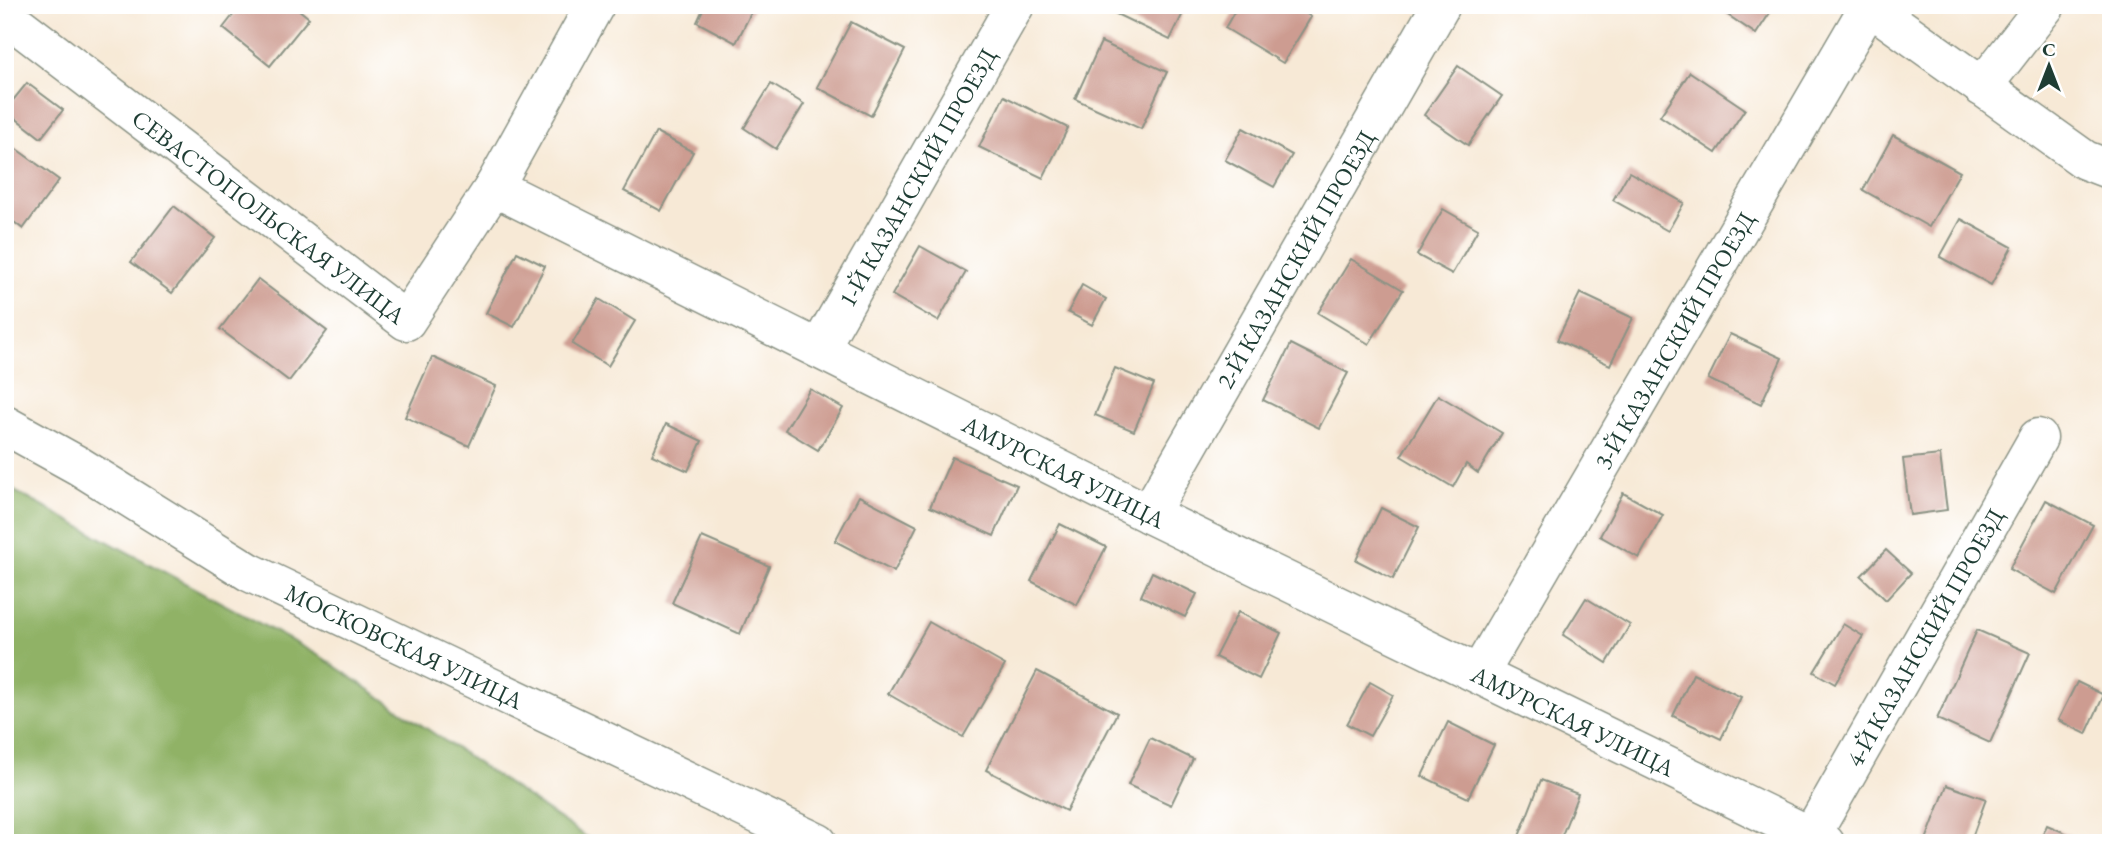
<svg xmlns="http://www.w3.org/2000/svg" width="2116" height="848" font-family="'EB Garamond',serif">
	<style>
		.forest { fill: #90b266; stroke: #58784d; stroke-width: 2 }
		.building { fill: #cd9c91 }
		.lines { fill: none; stroke-linecap: round; stroke-linejoin: round }
		.minor-casing { stroke: #8b9385; stroke-width: 41 }
		.minor { stroke: #fff; stroke-width: 38 }
		.labels { text-anchor: middle; dominant-baseline: central; stroke-width: 5; stroke-linejoin: round; paint-order: stroke }
		.street-label { font-size: 24px; fill: #1f3d34; stroke: #fff }
	</style>
	<rect width="100%" height="100%" fill="#fff"/>
	<filter id="ink" filterUnits="userSpaceOnUse"><feTurbulence type="fractalNoise" baseFrequency=".0143" numOctaves="2"/><feDisplacementMap in="SourceGraphic" scale="14" xChannelSelector="R" yChannelSelector="G"/><feConvolveMatrix kernelMatrix="1 2 1 2 8 2 1 2 1" color-interpolation-filters="sRGB"/></filter>
	<filter id="wash" filterUnits="userSpaceOnUse"><feTurbulence type="fractalNoise" baseFrequency=".00686" numOctaves="4" result="noise"/><feDisplacementMap in="SourceGraphic" scale="28" xChannelSelector="R" yChannelSelector="G"/><feGaussianBlur stdDeviation="1.57" result="paint"/><feColorMatrix in="noise" values="0 0 0 0 0 0 0 0 0 0 0 0 0 0 0 0 0 1.4 0 .05"/><feComposite in="paint" operator="in"/></filter>
	<g filter="url(#wash)">
		<rect width="100%" height="100%" fill="#f7e9d6"/>
		<path class="forest" d="M5 486 320 656 595 843H5Z"/>
		<g id="blocks">
			<g class="building">
				<path d="M241 5H293L309 18 270 66 223 28Z"/>
				<path d="M705 5H755L736 43 697 22Z"/>
				<path d="M1113 5H1187L1170 40 1110 11Z"/>
				<path d="M1238 5H1293L1311 17 1283 63 1225 28Z"/>
				<path d="M1713 5H1775L1756 34Z"/>
				<path d="M851 22 905 50 871 116 817 87Z"/>
				<path d="M1101 42 1167 72 1141 129 1075 99Z"/>
				<path d="M1458 66 1502 96 1468 145 1424 115Z"/>
				<path d="M1690 72 1745 109 1716 153 1660 116Z"/>
				<path d="M27 83 63 110 41 138 5 110Z"/>
				<path d="M771 84 804 104 776 149 744 128Z"/>
				<path d="M1004 96 1068 128 1043 178 979 147Z"/>
				<path d="M1243 128 1292 155 1274 187 1225 160Z"/>
				<path d="M656 132 693 152 661 211 624 191Z"/>
				<path d="M1893 135 1960 172 1929 227 1863 190Z"/>
				<path d="M11 145 59 180 23 229 5 215V152Z"/>
				<path d="M1629 172 1684 203 1668 231 1613 200Z"/>
				<path d="M174 206 215 238 172 293 131 262Z"/>
				<path d="M1443 209 1478 229 1452 274 1417 255Z"/>
				<path d="M1961 219 2012 247 1991 285 1940 257Z"/>
				<path d="M920 246 966 272 938 321 892 295Z"/>
				<path d="M517 252 545 266 514 327 486 313Z"/>
				<path d="M1351 259 1403 290 1369 344 1318 313Z"/>
				<path d="M258 279 327 331 289 381 220 329Z"/>
				<path d="M1082 285 1106 299 1092 325 1068 312Z"/>
				<path d="M1580 293 1633 318 1610 365 1557 340Z"/>
				<path d="M599 299 635 321 608 366 572 344Z"/>
				<path d="M1730 334 1782 358 1761 404 1708 379Z"/>
				<path d="M1291 344 1348 373 1319 428 1263 400Z"/>
				<path d="M432 357 496 386 469 446 405 417Z"/>
				<path d="M1115 368 1154 384 1134 431 1095 415Z"/>
				<path d="M810 389 843 408 818 450 785 430Z"/>
				<path d="M1438 395 1502 433 1478 473 1466 464 1453 487 1401 456Z"/>
				<path d="M666 424 702 441 688 471 652 455Z"/>
				<path d="M1940 455 1947 510 1910 515 1903 459Z"/>
				<path d="M952 457 1017 485 994 536 930 507Z"/>
				<path d="M1623 493 1663 515 1639 558 1600 536Z"/>
				<path d="M859 496 917 526 894 572 835 541Z"/>
				<path d="M2046 500 2093 525 2056 594 2009 569Z"/>
				<path d="M1381 508 1419 527 1393 579 1356 560Z"/>
				<path d="M1060 524 1106 547 1077 605 1031 581Z"/>
				<path d="M702 537 769 566 740 634 672 603Z"/>
				<path d="M1886 550 1911 573 1886 600 1861 576Z"/>
				<path d="M1152 572 1197 594 1185 617 1141 596Z"/>
				<path d="M1586 598 1630 625 1607 663 1563 635Z"/>
				<path d="M1238 612 1281 633 1259 679 1215 657Z"/>
				<path d="M929 622 1005 665 963 737 888 694Z"/>
				<path d="M1843 624 1863 636 1835 684 1814 672Z"/>
				<path d="M1977 630 2030 653 1990 743 1937 719Z"/>
				<path d="M1037 671 1117 713 1066 811 986 770Z"/>
				<path d="M1693 674 1741 697 1721 739 1673 716Z"/>
				<path d="M1370 682 1393 695 1370 736 1347 724Z"/>
				<path d="M2077 682 2104 695 2086 734 2058 720Z"/>
				<path d="M1448 722 1494 745 1468 798 1422 776Z"/>
				<path d="M1150 738 1193 759 1171 805 1128 785Z"/>
				<path d="M1541 780 1578 794 1559 843H1528L1518 839Z"/>
				<path d="M1947 785 1986 799 1970 843 1926 840Z"/>
				<path d="M2047 825 2088 843H2039Z"/>
			</g>
		</g>
	</g>
	<g filter="url(#ink)">
		<use href="#blocks" fill-opacity="0" stroke="#8b9385" stroke-width="2"/>
		<g class="lines">
			<g class="minor-casing">
				<g id="minor">
					<path id="s1" d="M595 5 494 187 1149 514 1825 843"/>
					<path d="M1868 5 2085 160 2111 170"/>
					<path id="s2" d="M5 15 406 321 494 187"/>
					<path d="M1982 87 2046 5"/>
					<path id="s3" d="M819 349 1015 5"/>
					<path id="s4" d="M5 425 79 466 249 572 818 843"/>
					<path id="s5" d="M1149 514 1441 5"/>
					<path id="s6" d="M1479 674 1869 6"/>
					<path id="s7" d="M1811 836 2038 438"/>
				</g>
			</g>
			<use href="#minor" class="minor"/>
		</g>
	</g>
	<g class="labels">
		<g class="street-label">
			<text stroke="none"><textPath href="#s3" startOffset="198">1-Й КАЗАНСКИЙ ПРОЕЗД</textPath></text>
			<text stroke="none"><textPath href="#s2" startOffset="332">СЕВАСТОПОЛЬСКАЯ УЛИЦА</textPath></text>
			<text stroke="none"><textPath href="#s5" startOffset="294">2-Й КАЗАНСКИЙ ПРОЕЗД</textPath></text>
			<text stroke="none"><textPath href="#s6" startOffset="387">3-Й КАЗАНСКИЙ ПРОЕЗД</textPath></text>
			<text stroke="none"><textPath href="#s1" startOffset="845">АМУРСКАЯ УЛИЦА</textPath></text>
			<text stroke="none"><textPath href="#s7" startOffset="229">4-Й КАЗАНСКИЙ ПРОЕЗД</textPath></text>
			<text stroke="none"><textPath href="#s4" startOffset="457">МОСКОВСКАЯ УЛИЦА</textPath></text>
			<text stroke="none"><textPath href="#s1" startOffset="1412">АМУРСКАЯ УЛИЦА</textPath></text>
		</g>
	</g>
	<rect width="2116" height="848" fill="none" stroke="#fff" stroke-width="28"/>
	<g transform="translate(2049 66)" stroke="#ffffff" stroke-width="5" paint-order="stroke">
	<path d="M0-5L12 26L0 18L-12 26Z" fill="#1f3d34"/>
	<text y="-10" font-size="19" font-weight="bold" text-anchor="middle" fill="#1f3d34">С</text>
	</g>
</svg>
